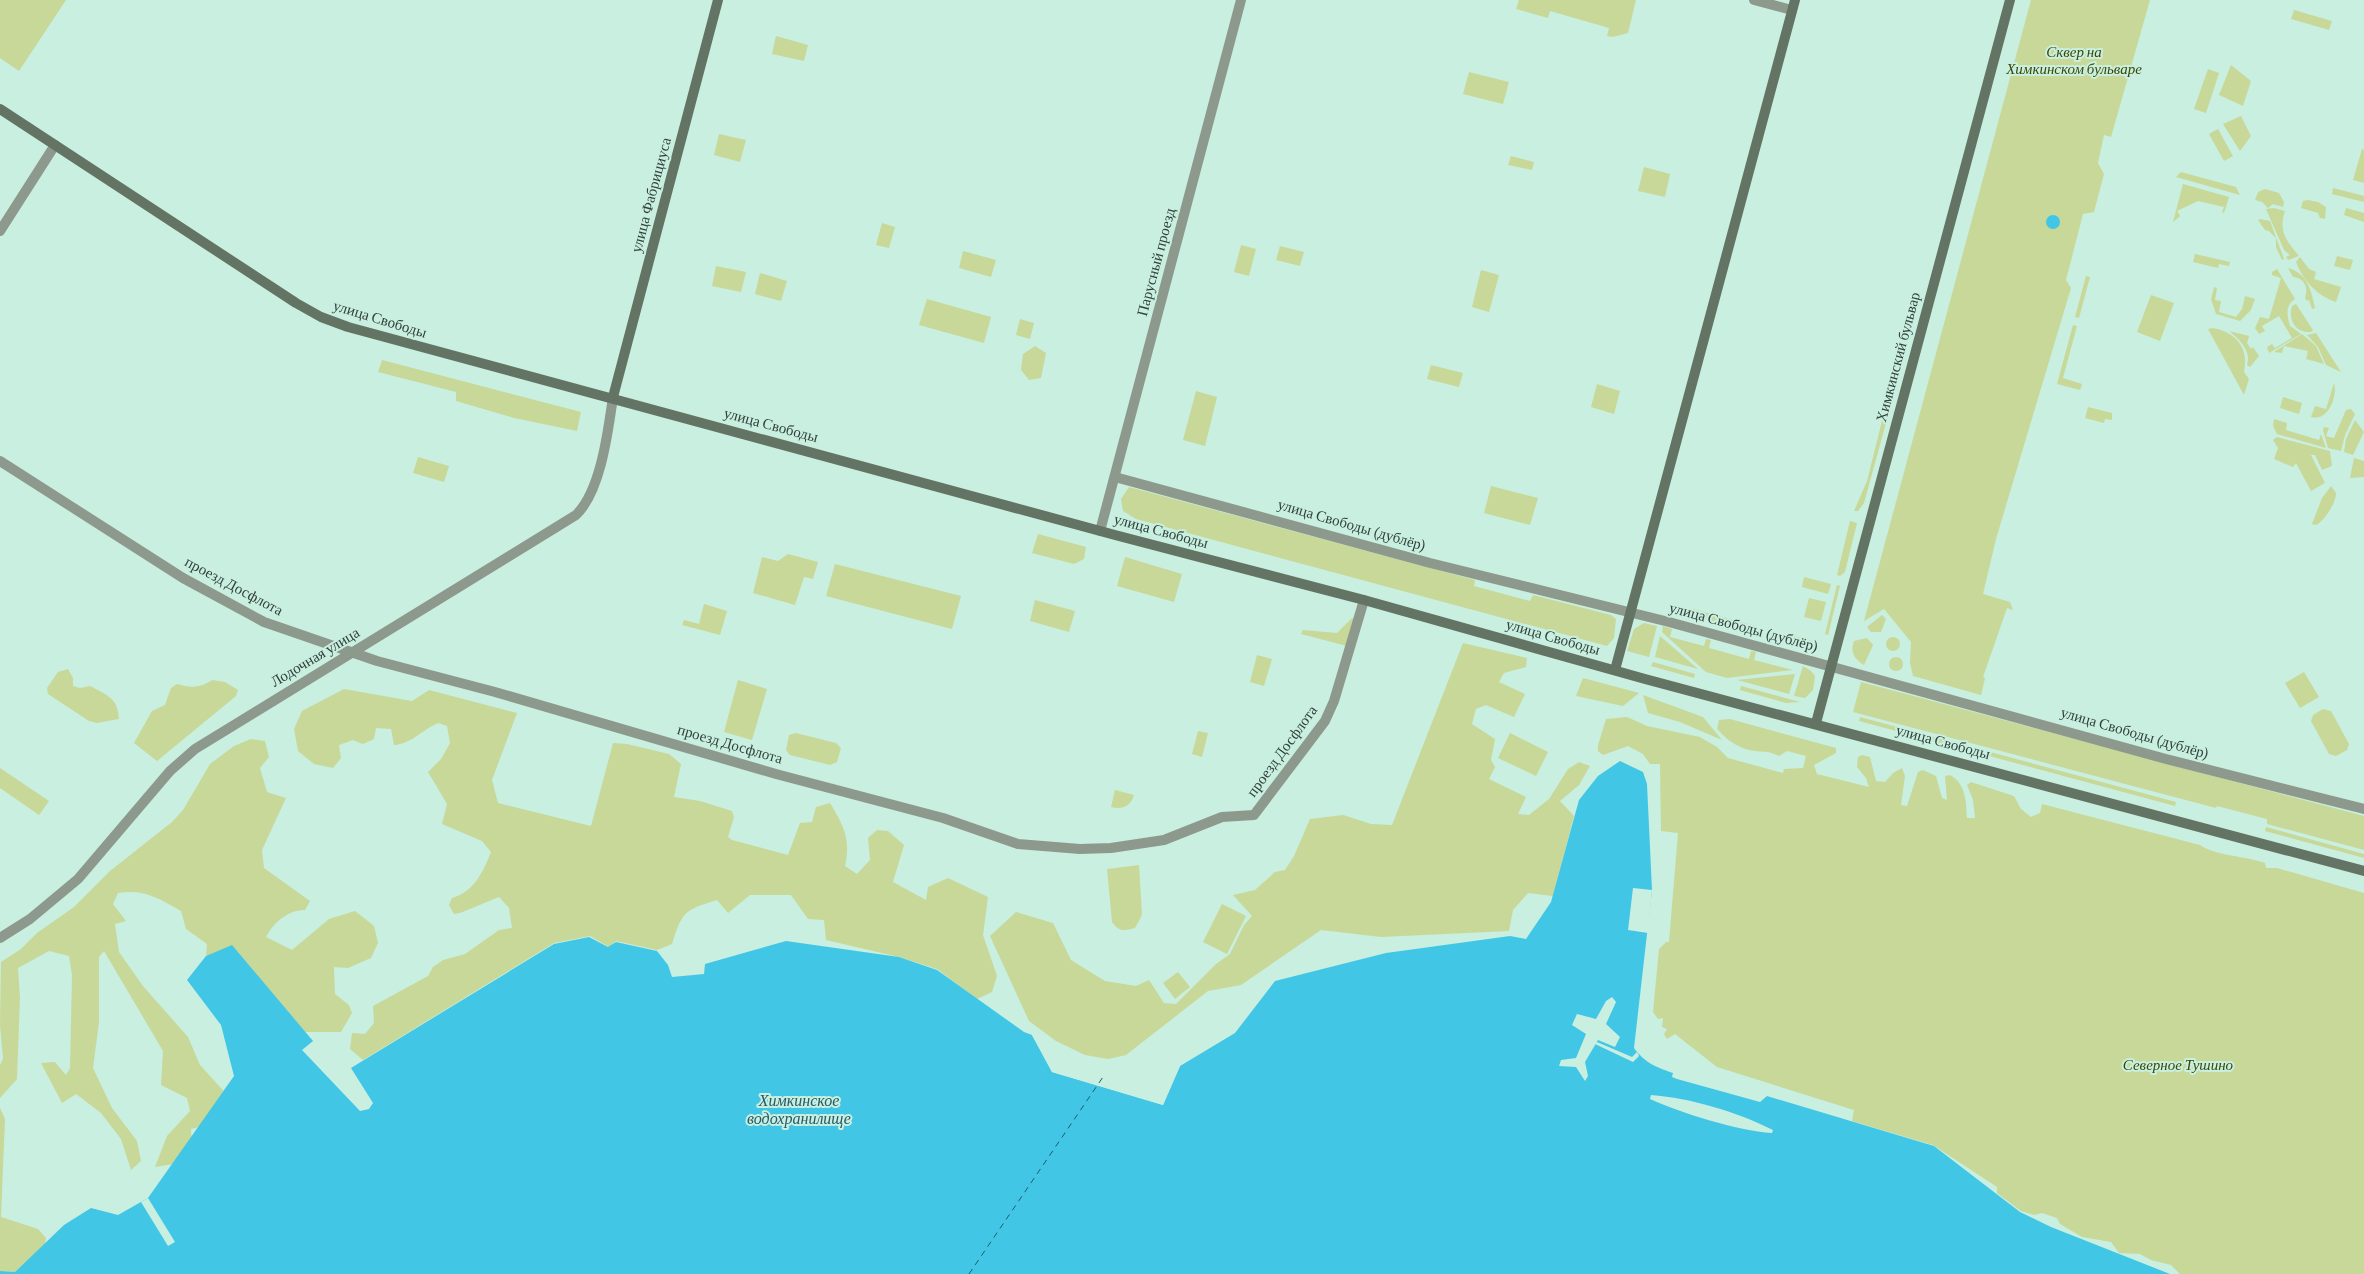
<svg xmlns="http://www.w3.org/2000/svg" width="2364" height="1274" font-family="'Crimson Pro',serif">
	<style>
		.green { fill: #c8d898 }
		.water { fill: #42c6e6; fill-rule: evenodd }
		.pier { fill: #c8efe0 }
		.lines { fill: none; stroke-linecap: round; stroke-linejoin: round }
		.ferry { stroke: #245967; stroke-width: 1; stroke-dasharray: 6 5; stroke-linecap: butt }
		.minor { stroke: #8e998d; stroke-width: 10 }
		.tertiary { stroke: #8e998d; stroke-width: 10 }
		.secondary { stroke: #647464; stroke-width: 10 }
		.labels { text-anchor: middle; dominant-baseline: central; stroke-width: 4; stroke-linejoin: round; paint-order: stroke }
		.park-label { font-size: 15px; font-style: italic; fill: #3b4700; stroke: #c8efe0 }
		.street-label { font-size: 15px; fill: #31403a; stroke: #c8efe0 }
		.water-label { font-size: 16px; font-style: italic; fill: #245967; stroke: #c8efe0 }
	</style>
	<rect width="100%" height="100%" fill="#c8efe0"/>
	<g class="green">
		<path d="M0 0H66L19 71 0 58Z"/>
		<path d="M1519 0H1636L1628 33 1613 37 1607 36 1609 28 1550 11 1548 18 1516 9Z"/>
		<path d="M2031 0H2150L2111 137 2104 135 2098 163 2104 174 2094 212 2083 214 2066 280 2071 288 1996 539 1983 594 2010 602 2013 610 2007 608 1983 677 1985 678 1981 695 1913 676 1910 663 1911 642 1884 609 1864 621Z"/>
		<path d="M2294 10 2332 21 2329 30 2291 19Z"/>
		<path d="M776 36 808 45 804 61 772 54Z"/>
		<path d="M2231 65 2251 81 2243 106 2219 95Z"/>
		<path d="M2208 69 2219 73 2206 113 2194 109Z"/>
		<path d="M1469 72 1509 82 1503 104 1463 94Z"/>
		<path d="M2241 116 2251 136 2240 151 2223 124Z"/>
		<path d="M2218 129 2233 156 2224 161 2209 134Z"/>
		<path d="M719 134 746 140 740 162 714 155Z"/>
		<path d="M2362 149 2364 150V183L2353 180Z"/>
		<path d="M1511 156 1534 162 1532 170 1508 165Z"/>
		<path d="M1644 167 1670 174 1665 197 1638 191Z"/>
		<path d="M2181 172 2236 187 2240 195 2176 177Z"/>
		<path d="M2183 184 2229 197 2224 213 2222 212 2224 207 2198 201 2177 211 2180 216 2173 222Z"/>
		<path d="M2333 188 2364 196V202L2332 194Z"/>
		<path d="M2265 189 2279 193 2284 202 2283 207 2273 204 2268 208 2262 202 2255 200 2258 192Z"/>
		<path d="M2308 200 2318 202 2326 207 2325 219 2320 218 2318 213 2301 208 2303 201Z"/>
		<path d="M2274 208 2285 211C2278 231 2286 240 2299 256L2288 260 2286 257 2290 255 2284 250 2266 209Z"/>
		<path d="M2346 208 2364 213V222L2344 215Z"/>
		<path d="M2260 219 2270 221 2284 259 2282 260 2276 247V238L2269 231 2265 230 2258 220Z"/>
		<path d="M882 223 895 227 889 248 876 245Z"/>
		<path d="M1241 245 1256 249 1249 276 1234 272Z"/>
		<path d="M1280 246 1304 252 1300 266 1276 260Z"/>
		<path d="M963 251 996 260 991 277 959 268Z"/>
		<path d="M2195 254 2230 262 2229 266 2219 264 2218 268 2193 262Z"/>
		<path d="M2337 256 2353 260 2350 270 2334 266Z"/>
		<path d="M2300 257 2309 269 2316 272 2314 279 2341 287 2336 302C2317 296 2303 280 2296 262Z"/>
		<path d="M716 266 746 272 741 292 712 286Z"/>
		<path d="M2288 268C2307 273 2311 289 2315 308L2312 309 2309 300 2307 301 2305 298C2309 287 2304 278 2293 277Z"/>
		<path d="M2277 269 2295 299C2285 305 2287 316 2290 326L2301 334 2269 353 2267 347 2272 344 2275 348 2292 338 2279 316 2262 326 2265 331 2259 334 2255 328 2260 317 2269 319 2281 278 2272 275V272Z"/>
		<path d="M1481 270 1499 275 1489 312 1472 307Z"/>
		<path d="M760 273 787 281 781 301 755 294Z"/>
		<path d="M2086 276 2090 277 2079 318 2075 317Z"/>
		<path d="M2214 287 2217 288 2215 300 2221 301 2219 312 2236 317 2242 309 2245 296 2255 299 2251 310 2240 321 2216 314 2211 299Z"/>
		<path d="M2151 295 2174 303 2160 341 2137 332Z"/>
		<path d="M927 299 991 317 984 343 919 325Z"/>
		<path d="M2296 304 2313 330 2311 332C2295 333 2288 320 2292 306Z"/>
		<path d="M1020 319 1034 323 1030 339 1016 335Z"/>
		<path d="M2073 325 2077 326 2063 378 2082 384 2080 390 2057 384Z"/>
		<path d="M2213 328C2237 333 2249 348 2244 372L2249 379 2244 395 2208 329Z"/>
		<path d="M2229 331 2249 336 2247 343 2251 349 2253 347 2259 356 2250 367 2247 365C2252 351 2239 339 2229 331Z"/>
		<path d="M2316 333 2341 372 2326 365 2318 347 2307 335Z"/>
		<path d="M2302 334 2316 346 2324 364 2306 359 2308 351 2284 346 2282 353 2274 352Z"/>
		<path d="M1035 346 1046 353 1041 378 1029 380 1021 370 1023 354Z"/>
		<path d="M382 360 581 412 577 431 514 418 456 401V392L378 372Z"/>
		<path d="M1431 365 1463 373 1459 387 1427 379Z"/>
		<path d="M2334 383C2338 396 2328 422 2311 417L2315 406 2326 409Z"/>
		<path d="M1597 384 1620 391 1614 414 1591 407Z"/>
		<path d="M1196 391 1217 397 1205 446 1183 440Z"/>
		<path d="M2283 397 2302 403 2299 414 2280 408Z"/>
		<path d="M2088 407 2112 413V420L2105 419 2104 423 2085 418Z"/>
		<path d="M2351 409 2355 414 2345 435 2341 451 2328 448 2323 430 2324 427 2329 428 2326 436 2334 438 2346 410Z"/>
		<path d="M1883 417 1886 423 1864 503 1858 511H1854L1867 481Z"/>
		<path d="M2274 419 2287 423 2286 430 2319 440 2321 434 2326 448 2277 434 2273 426Z"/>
		<path d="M2355 420 2364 432 2353 455 2344 452 2346 439Z"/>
		<path d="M2277 437 2330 451 2332 466 2322 470 2315 455H2311L2325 483 2311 491 2296 463 2293 467 2274 459 2278 448 2273 440Z"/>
		<path d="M418 457 449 466 444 482 413 473Z"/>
		<path d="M2354 458 2364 461V477L2350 478Z"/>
		<path d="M1491 486 1538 498 1530 525 1484 513Z"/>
		<path d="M2331 486 2336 493C2336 503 2325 520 2316 525L2312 524 2322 498Z"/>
		<path d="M1129 487 1475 580 1474 586 1530 601 1533 595 1611 615 1616 619 1614 638 1607 646 1136 519 1123 511 1121 499Z"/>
		<path d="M1850 521 1857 523 1845 572 1840 576 1837 575Z"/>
		<path d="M1038 534 1086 547 1084 559 1074 564 1032 553Z"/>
		<path d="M788 554 818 562 813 579 804 577 795 605 753 593 762 557 778 561Z"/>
		<path d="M1125 557 1182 574 1174 602 1117 586Z"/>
		<path d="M835 564 961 596 952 629 826 596Z"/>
		<path d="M1804 577 1831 584 1828 594 1802 587Z"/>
		<path d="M1837 585 1840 586 1828 635 1825 634Z"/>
		<path d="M1809 598 1826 602 1821 621 1804 617Z"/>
		<path d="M1035 600 1075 611 1069 632 1030 621Z"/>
		<path d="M704 604 727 611 720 635 682 625 684 620 699 624Z"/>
		<path d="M1693 609 1756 626 1754 632 1691 615Z"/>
		<path d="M1882 615 1886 619 1881 632H1871L1867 627Z"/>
		<path d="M1352 618 1354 619 1347 646 1301 634 1303 630 1337 633Z"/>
		<path d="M1644 623 1657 626 1649 657 1627 651 1634 629Z"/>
		<path d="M1663 626 1672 629 1670 637 1704 646 1706 639 1711 640 1709 648 1749 659 1751 651 1756 652 1754 660 1793 670 1727 678 1706 672 1662 632Z"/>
		<path d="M1787 634 1816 642 1813 645 1807 647 1786 641Z"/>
		<path d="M1660 636 1698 669 1655 657Z"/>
		<circle cx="1893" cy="644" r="7"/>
		<path d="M1867 638 1873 645 1864 665C1854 659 1850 652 1854 641Z"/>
		<path d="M1463 643 1527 658 1526 667 1504 673 1499 682 1525 694 1514 717 1486 705 1476 709 1472 724 1495 739 1491 760 1495 767 1489 779 1526 797 1518 814 1529 815 1549 799 1568 769 1579 762 1590 766 1579 785 1560 801 1574 816 1553 896 1528 893 1513 910 1509 931 1381 937 1321 930 1241 985 1208 991 1126 1055 1108 1059 1085 1055 1056 1041 1029 1021 990 936 1016 912 1053 923 1071 960 1105 981 1136 986 1149 980 1164 1003 1176 1004 1216 964 1230 954 1244 925 1252 916 1233 895 1255 890 1275 872 1285 870 1294 856 1310 819 1343 815 1371 824 1392 825Z"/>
		<path d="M1257 655 1272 659 1264 686 1250 682Z"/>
		<circle cx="1896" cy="664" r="7"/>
		<path d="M1653 662 1695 674 1694 678 1651 666Z"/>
		<path d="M1803 666 1811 671 1815 676 1813 690 1805 698 1794 696Z"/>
		<path d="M68 669 73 678V686L80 688 90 686C107 695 118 698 119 719L97 723 89 721 48 694 47 688 58 672Z"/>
		<path d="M2304 672 2319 697 2300 708 2285 683Z"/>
		<path d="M1795 674 1789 694 1737 680Z"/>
		<path d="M1583 678 1639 693 1623 706 1576 696Z"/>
		<path d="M212 680 225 682 238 690 236 696 157 761 134 743 152 711 165 705 171 688 177 684C191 688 200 688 212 680Z"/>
		<path d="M738 680 767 689 752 740 724 732Z"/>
		<path d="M1861 682 2364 816V850L2267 824V819L2217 806 2216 808 1853 712Z"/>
		<path d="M1741 686 1800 702 1786 703 1740 690Z"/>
		<path d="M344 689 412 701 429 690 517 713 492 780 498 803 591 826 613 743 627 744 669 754 681 764 674 797 700 801 732 811 734 817 728 837 732 840 788 855 800 823 812 822 816 807 830 803C844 826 851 840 845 866L857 874 870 860 868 838 877 830 888 831 904 845 893 882 926 900 928 887 948 878 988 897 983 935 997 976 992 992 977 999 937 969 899 957 826 940 824 920 808 919 791 895H750L728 913 717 900C684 910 682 912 672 944L657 950 616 941 609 947 590 936 554 943 363 1060 350 1049 352 1033 365 1034 374 1023 373 1006 428 976 433 967 443 960 465 954 499 930 512 928 509 908 499 897 460 913 454 914 449 905 452 898C474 892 483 872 491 852L482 841 442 824 447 804 428 772 441 759 450 743 447 726 438 723C422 730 411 744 394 745L391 729 376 728 374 739 363 744 353 740 339 745 341 758 333 768 314 764 298 751 294 729 302 711Z"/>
		<path d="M1643 695 1703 717 1722 740 1680 722 1648 713Z"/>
		<path d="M2323 709 2331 711 2349 744 2347 750 2336 756 2329 754 2311 721 2313 715Z"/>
		<path d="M1627 717 1647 726 1700 737 1717 747 1728 758 1783 773 1784 769 1803 768 1806 756 1787 751 1779 756C1766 750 1767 753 1755 751 1739 749 1728 741 1717 729L1719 720 1730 719 1836 748V753L1814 765 1817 774 1869 787 1866 778 1857 767 1858 757 1862 755 1870 757 1876 781 1885 782 1893 773 1902 768 1905 776 1901 805 1907 806 1918 772 1923 770 1936 776 1942 798 1947 800 1945 776 1950 775C1966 784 1966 801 1967 818H1975L1973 800 1967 785 1971 782 2014 796 2021 809 2031 817 2040 813 2042 804 2200 845C2216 856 2246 856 2265 863L2266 868H2277L2364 893V1274H2180L2171 1265 2151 1260 2140 1254 2119 1253 2111 1242 2082 1237 2060 1224 2057 1218 2042 1213 2034 1215 2021 1211 1997 1193V1187L1933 1145 1852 1121 1854 1110 1717 1067 1675 1034 1667 1039 1664 1034 1667 1029 1662 1027 1663 1018 1658 1019 1653 1012 1659 949 1666 942H1669L1678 833 1661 831 1660 764H1650L1643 754 1628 746 1603 755 1598 751V745L1606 719Z"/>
		<path d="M1860 717 2176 802 2175 806 1859 721Z"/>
		<path d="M1198 731 1208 733 1202 757 1192 754Z"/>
		<path d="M796 733 836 743 841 748 837 762 830 765 790 755 786 750 789 735Z"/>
		<path d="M1510 733 1548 752 1536 776 1498 758Z"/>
		<path d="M251 739 265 741 269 757 260 768 267 792 286 798 262 850 264 868 310 901 305 910C288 910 274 922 266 937L292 950 329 919 355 911 374 926 378 943 371 958 348 968 334 967 335 994 349 1005 352 1013 341 1032H305L232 946 206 956 207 944 186 929 181 911C158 898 145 889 118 893L113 904 126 921 115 924 119 952 143 986 188 1037 200 1065 230 1098 203 1126 191 1129 192 1146 174 1164 155 1167 167 1136 190 1111 187 1098 161 1085 163 1051 104 951 99 957V1022L93 1068 112 1108 137 1141 141 1161 131 1170 121 1139 101 1113 76 1094 62 1103 41 1063 55 1062 66 1075 70 1068 72 975 69 956 49 951 18 968 20 998 17 1079 0 1098V1065L3 1059 0 1025 1 962 21 949 37 933 74 907 110 871 172 822 183 810 210 764 234 746Z"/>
		<path d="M0 768 49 801 39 815 0 788Z"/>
		<path d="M1115 790 1134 795C1131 806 1122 810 1111 807Z"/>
		<path d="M2266 827 2364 854V858L2265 831Z"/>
		<path d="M1139 865 1142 915 1135 928C1124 931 1119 932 1112 922L1107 869Z"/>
		<path d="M1222 904 1246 916 1227 954 1203 942Z"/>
		<path d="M1178 972 1190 987 1175 999 1163 983Z"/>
		<path d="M0 1108 5 1119 1 1217 38 1229 46 1238 45 1244 15 1272 0 1271Z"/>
	</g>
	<g class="water">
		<circle cx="2053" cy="222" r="7"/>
		<path d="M1620 761 1643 772 1647 784 1652 890 1634 1048C1645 1063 1656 1067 1673 1073L1672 1077 1677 1079 1760 1102 1767 1096 1934 1146 2020 1212 2051 1227 2170 1274H0V1271L15 1272 64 1225 91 1208 118 1215 148 1198 234 1076 221 1025 187 980 206 956 232 945 313 1041 302 1050 360 1111 369 1109 373 1103 351 1068 554 944 589 937 608 947 616 942 657 951 668 965 672 977 704 974 705 964 786 941 899 957 937 970 1024 1032 1032 1035 1052 1072 1163 1105 1180 1066 1235 1033 1275 981 1386 953 1510 936 1526 939 1551 902 1579 800 1598 776ZM1612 997 1616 1002 1606 1024 1620 1037 1615 1047 1598 1040 1585 1062 1588 1076 1585 1081 1576 1067 1559 1066 1561 1060 1576 1058 1586 1034 1572 1025 1577 1014 1596 1019 1606 1001ZM1651 1095C1691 1098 1737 1112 1773 1130L1772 1133C1737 1131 1682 1113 1650 1099Z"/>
	</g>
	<g class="pier">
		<path d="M1633 888 1652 890 1648 933 1628 930Z"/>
		<path d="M1032 1035H1035L1053 1070 1161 1102 1178 1065 1180 1066 1163 1105 1052 1072Z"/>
		<path d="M1597 1042 1632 1057 1637 1052 1639 1056 1633 1062 1595 1044Z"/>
		<path d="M148 1198 175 1242 168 1246 141 1202Z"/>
	</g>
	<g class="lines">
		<path class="ferry" d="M969 1274 1103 1077"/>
		<g class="minor">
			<path d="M1754 0 1792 10"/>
			<path d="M0 231 55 145"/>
			<path d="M0 461 183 578 264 622 377 661 495 692 776 774 943 818 1018 844 1080 849 1111 848 1164 840 1222 817 1254 815 1325 721 1334 701 1364 600"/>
			<path d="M1115 477 1430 563 1669 622 2166 759 2364 809"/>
			<path d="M1100 531 1241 0"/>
		</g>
		<path class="tertiary" d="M0 938 30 919 78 879 170 771 195 749 576 515C601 491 608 431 613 397"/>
		<g class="secondary">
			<path d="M0 109 296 303 321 317 348 327 1115 535 1364 600 1645 679 2364 871"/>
			<path d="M613 397 718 0"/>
			<path d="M1615 670 1795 0"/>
			<path d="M1816 723 2010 0"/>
		</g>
	</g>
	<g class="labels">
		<g class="park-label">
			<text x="2074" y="52">Сквер на<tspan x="2074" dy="17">Химкинском бульваре</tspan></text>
			<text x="2178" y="1065">Северное Тушино</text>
		</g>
		<g class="street-label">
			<text transform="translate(651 195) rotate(-75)">улица Фабрициуса</text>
			<text transform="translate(1156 262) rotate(-75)">Парусный проезд</text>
			<text transform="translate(380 319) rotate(17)">улица Свободы</text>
			<text transform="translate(1898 357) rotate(-75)">Химкинский бульвар</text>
			<text transform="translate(771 425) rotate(15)">улица Свободы</text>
			<text transform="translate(1352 525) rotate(16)">улица Свободы (дублёр)</text>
			<text transform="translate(1161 531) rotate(15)">улица Свободы</text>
			<text transform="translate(234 586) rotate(28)">проезд Досфлота</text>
			<text transform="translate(1744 627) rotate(15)">улица Свободы (дублёр)</text>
			<text transform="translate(1553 637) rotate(16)">улица Свободы</text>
			<text transform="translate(315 657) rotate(-31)">Лодочная улица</text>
			<text transform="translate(2135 733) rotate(16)">улица Свободы (дублёр)</text>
			<text transform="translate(1943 742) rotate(15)">улица Свободы</text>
			<text transform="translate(730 744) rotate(16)">проезд Досфлота</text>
			<text transform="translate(1282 751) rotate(-54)">проезд Досфлота</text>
		</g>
		<g class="water-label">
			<text x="799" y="1100">Химкинское<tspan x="799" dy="18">водохранилище</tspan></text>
		</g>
	</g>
</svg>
